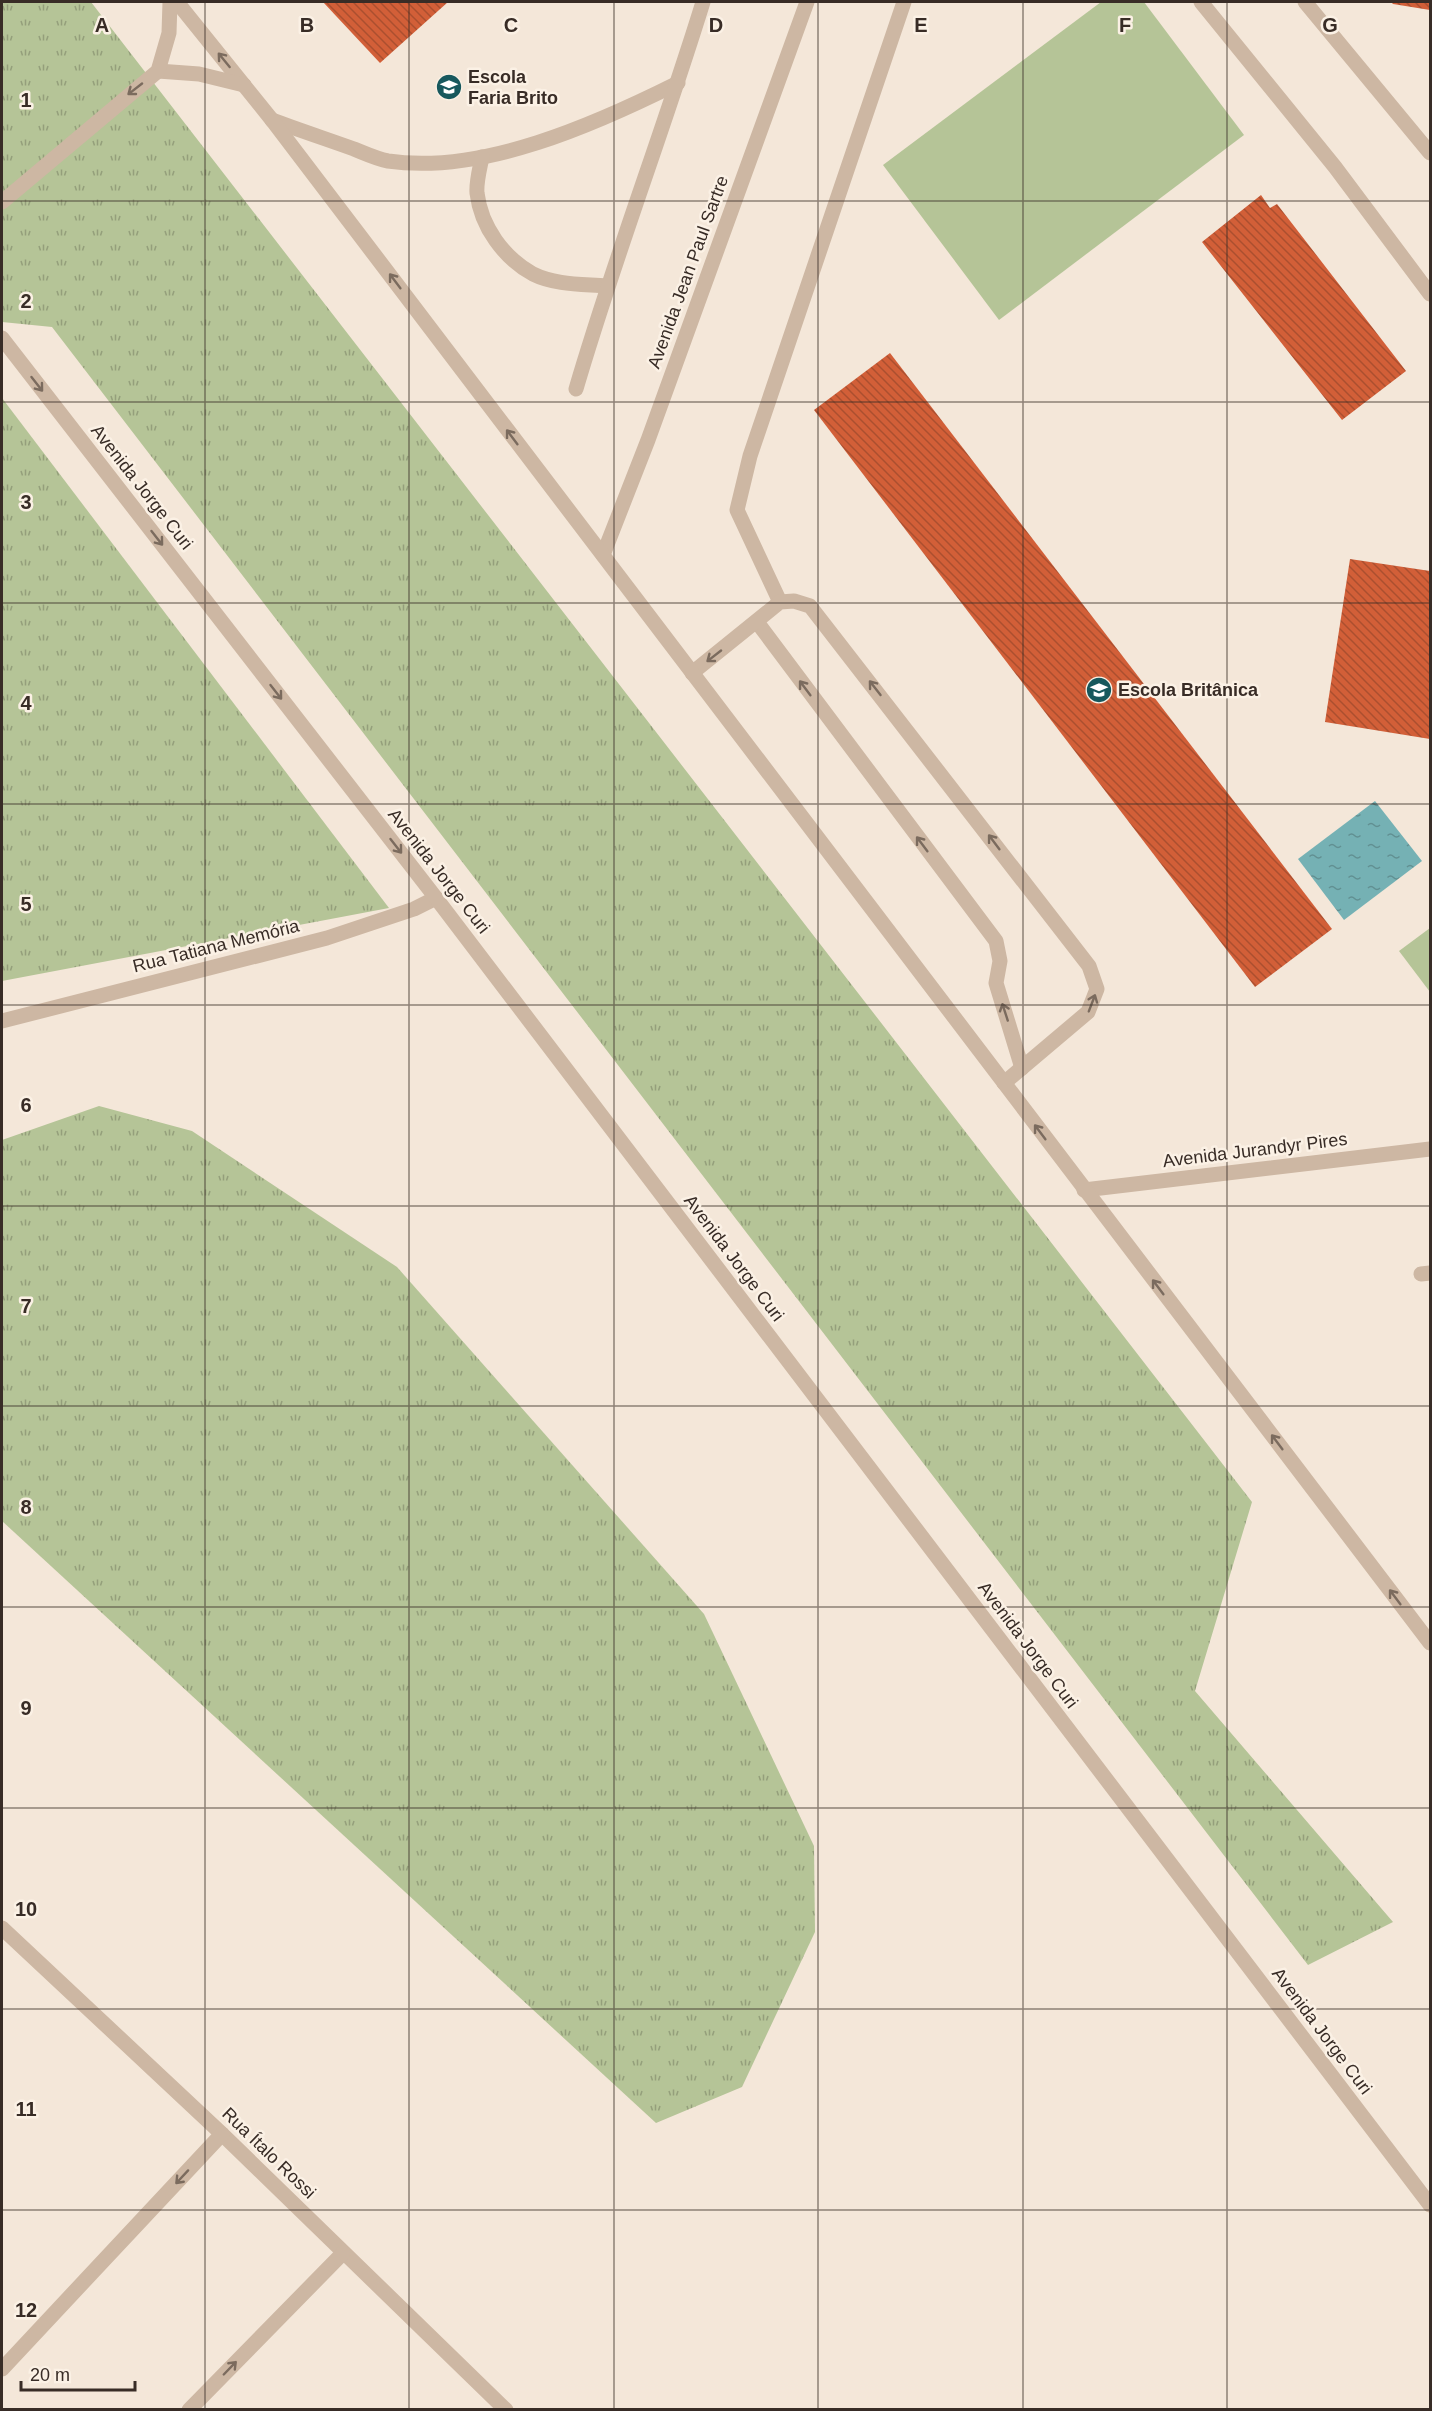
<svg xmlns="http://www.w3.org/2000/svg" width="1432" height="2411" font-family="Helvetica,sans-serif">
	<style>
		.grass { fill: url(#grass-tufts) }
		.pitch { fill: #b5c497 }
		.water { fill: url(#water-ripples) }
		.building { fill: url(#building-back-hatch) }
		.lines { fill: none; stroke-linecap: round; stroke-linejoin: round }
		.service { stroke: #cdb7a3; stroke-width: 15 }
		.minor { stroke: #cdb7a3; stroke-width: 15 }
		.tertiary { stroke: #cdb7a3; stroke-width: 15 }
		.oneway { stroke: #7b6b5e }
		.grid { fill: none; stroke: #382c26; stroke-width: 1.5; stroke-opacity: 0.55 }
		.labels { text-anchor: middle; dominant-baseline: central; stroke-width: 5; stroke-linejoin: round; paint-order: stroke }
		.poi-label { font-size: 18px; font-weight: bold; fill: #382c26; stroke: #fbf1e5; text-anchor: start }
		.street-label { font-size: 18px; fill: #382c26; stroke: #fbf1e5 }
		.grid-label { font-size: 20px; text-anchor: middle; font-weight: bold; fill: #382c26; stroke: #fbf1e5; stroke-width: 5; stroke-linejoin: round; paint-order: stroke }
	</style>
	<defs>
		<pattern id="grass-tufts" width="24" height="20" patternUnits="userSpaceOnUse" patternTransform="scale(1.5)"><rect width="24" height="20" fill="#b5c497"/><path d="M3 7l-1-3M5 7V3M7 7l1-3M15 17l-1-3M17 17v-4M19 17l1-3" fill="none" stroke="#949f7b"/></pattern>
		<pattern id="water-ripples" width="26" height="14" patternUnits="userSpaceOnUse" patternTransform="scale(1.5)"><rect width="26" height="14" fill="#75b1b4"/><path d="M2 4q2-2 4 0t4 0M15 11q2-2 4 0t4 0" fill="none" stroke="#619092"/></pattern>
		<pattern id="building-back-hatch" width="6" height="6" patternUnits="userSpaceOnUse" patternTransform="scale(1.5)"><rect width="6" height="6" fill="#d25f38"/><path d="M-1 5l2 2M0 0l6 6M5-1l2 2" fill="none" stroke="#ab4f2f"/></pattern>
	</defs>
	<rect width="100%" height="100%" fill="#f4e7d9"/>
	<g class="grass">
		<path d="M2 2H91L1252 1502 1195 1691 1393 1922 1308 1965 52 327 2 322Z"/>
		<path d="M2 398 389 908 2 981Z"/>
		<path d="M99 1106 192 1131 397 1267 704 1614 814 1846 815 1932 742 2087 656 2123 2 1521V1140Z"/>
	</g>
	<g class="pitch">
		<path d="M1101 2H1144L1244 135 999 320 883 165Z"/>
		<path d="M1430 928V992L1399 951Z"/>
	</g>
	<path class="water" d="M1375 801 1422 861 1344 920 1298 859Z"/>
	<g class="building">
		<path d="M323 2H448L380 63Z"/>
		<path d="M1391 2H1430V10L1393 4Z"/>
		<path d="M1261 195 1270 208 1277 204 1406 371 1342 420 1202 242Z"/>
		<path d="M890 353 1332 929 1255 987 814 410Z"/>
		<path d="M1350 559 1430 571V739L1325 722Z"/>
	</g>
	<g class="lines">
		<g class="service">
			<path d="M1201 2 1335 167 1430 294"/>
			<path d="M780 602 737 510 750 456 904 2"/>
			<path d="M757 622 996 941 1000 961 996 983 1022 1068"/>
			<path d="M692 673 780 602 794 601 810 606 1089 966 1097 989 1088 1012 1004 1083"/>
		</g>
		<g class="minor">
			<path d="M1305 2 1430 153"/>
			<path d="M272 120C299 130 326 139 354 149 364 153 377 159 388 161 482 175 596 124 678 83"/>
			<path d="M482 157C480 168 476 182 477 193 481 227 504 258 533 274 555 285 583 284 606 286"/>
			<path d="M576 389C614 259 663 132 703 2"/>
			<path d="M603 555 648 440 807 2"/>
			<path d="M2 1021 327 938 414 909 436 898"/>
			<path d="M1084 1190 1430 1149"/>
			<path d="M1421 1274 1430 1273"/>
			<path d="M2 1928 222 2134 506 2410"/>
			<path d="M2 2369 222 2134"/>
			<path d="M189 2410 343 2253"/>
		</g>
		<g class="tertiary">
			<path d="M177 2 272 120 1430 1643"/>
			<path d="M158 71 199 74 244 85"/>
			<path d="M2 202 158 71 169 33 170 2"/>
			<path d="M2 338 436 898 1430 2205"/>
		</g>
	</g>
	<defs><path id="oneway-shaft" d="M-6 0H5M1.5-3L5.5 0L1.5 3" fill="none" stroke-width="1.6" stroke-linecap="round" stroke-linejoin="round" transform="scale(1.5)"/></defs>
	<g class="oneway">
		<use href="#oneway-shaft" transform="translate(224 60) rotate(-129)"/>
		<use href="#oneway-shaft" transform="translate(135 89) rotate(142)"/>
		<use href="#oneway-shaft" transform="translate(395 281) rotate(-127)"/>
		<use href="#oneway-shaft" transform="translate(37 384) rotate(52)"/>
		<use href="#oneway-shaft" transform="translate(512 437) rotate(-127)"/>
		<use href="#oneway-shaft" transform="translate(157 538) rotate(52)"/>
		<use href="#oneway-shaft" transform="translate(714 656) rotate(142)"/>
		<use href="#oneway-shaft" transform="translate(805 688) rotate(-127)"/>
		<use href="#oneway-shaft" transform="translate(875 688) rotate(-128)"/>
		<use href="#oneway-shaft" transform="translate(276 692) rotate(52)"/>
		<use href="#oneway-shaft" transform="translate(994 842) rotate(-127)"/>
		<use href="#oneway-shaft" transform="translate(922 844) rotate(-127)"/>
		<use href="#oneway-shaft" transform="translate(396 846) rotate(52)"/>
		<use href="#oneway-shaft" transform="translate(1092 1003) rotate(-69)"/>
		<use href="#oneway-shaft" transform="translate(1005 1012) rotate(-108)"/>
		<use href="#oneway-shaft" transform="translate(1040 1132) rotate(-127)"/>
		<use href="#oneway-shaft" transform="translate(1158 1287) rotate(-127)"/>
		<use href="#oneway-shaft" transform="translate(1277 1442) rotate(-127)"/>
		<use href="#oneway-shaft" transform="translate(1395 1597) rotate(-127)"/>
		<use href="#oneway-shaft" transform="translate(182 2177) rotate(133)"/>
		<use href="#oneway-shaft" transform="translate(230 2368) rotate(-46)"/>
	</g>
	<path class="grid" d="M205 2V2410M409 2V2410M614 2V2410M818 2V2410M1023 2V2410M1227 2V2410M2 201H1430M2 402H1430M2 603H1430M2 804H1430M2 1005H1430M2 1206H1430M2 1406H1430M2 1607H1430M2 1808H1430M2 2009H1430M2 2210H1430"/>
	<defs>
		<g id="school-disc" transform="scale(1.35)"><circle r="9.5" fill="#17585d" stroke="#fbf1e5"/><path d="M0-5L7-2L0 1L-7-2ZM-4 1L0 2.5L4 1V4Q0 6-4 4Z" fill="#fff"/></g>
	</defs>
	<g fill-rule="evenodd">
		<use href="#school-disc" x="449" y="87"/>
		<use href="#school-disc" x="1099" y="690"/>
	</g>
	<g class="labels">
		<g class="poi-label">
			<text x="468" y="77">Escola<tspan x="468" dy="21">Faria Brito</tspan></text>
			<text x="1118" y="690">Escola Britânica</text>
		</g>
		<g class="street-label">
			<text transform="translate(688 272) rotate(-70)">Avenida Jean Paul Sartre</text>
			<text transform="translate(142 487) rotate(52)">Avenida Jorge Curi</text>
			<text transform="translate(439 871) rotate(52)">Avenida Jorge Curi</text>
			<text transform="translate(216 946) rotate(-14)">Rua Tatiana Memória</text>
			<text transform="translate(1255 1150) rotate(-7)">Avenida Jurandyr Pires</text>
			<text transform="translate(734 1258) rotate(53)">Avenida Jorge Curi</text>
			<text transform="translate(1028 1645) rotate(53)">Avenida Jorge Curi</text>
			<text transform="translate(1322 2031) rotate(53)">Avenida Jorge Curi</text>
			<text transform="translate(269 2153) rotate(44)">Rua Ítalo Rossi</text>
		</g>
	</g>
	<g class="grid-label">
		<text x="102" y="32">A</text>
		<text x="307" y="32">B</text>
		<text x="511" y="32">C</text>
		<text x="716" y="32">D</text>
		<text x="921" y="32">E</text>
		<text x="1125" y="32">F</text>
		<text x="1330" y="32">G</text>
		<text x="26" y="107">1</text>
		<text x="26" y="308">2</text>
		<text x="26" y="509">3</text>
		<text x="26" y="710">4</text>
		<text x="26" y="911">5</text>
		<text x="26" y="1112">6</text>
		<text x="26" y="1313">7</text>
		<text x="26" y="1514">8</text>
		<text x="26" y="1715">9</text>
		<text x="26" y="1916">10</text>
		<text x="26" y="2116">11</text>
		<text x="26" y="2317">12</text>
	</g>
	<rect width="1432" height="2411" fill="none" stroke="#382c26" stroke-width="6"/>
	<path d="M21 2381v9h114v-9" fill="none" stroke="#382c26" stroke-width="3"/>
	<text x="30" y="2381" font-size="18" fill="#382c26" stroke="#fbf1e5" stroke-width="4.5" paint-order="stroke">20 m</text>
</svg>
